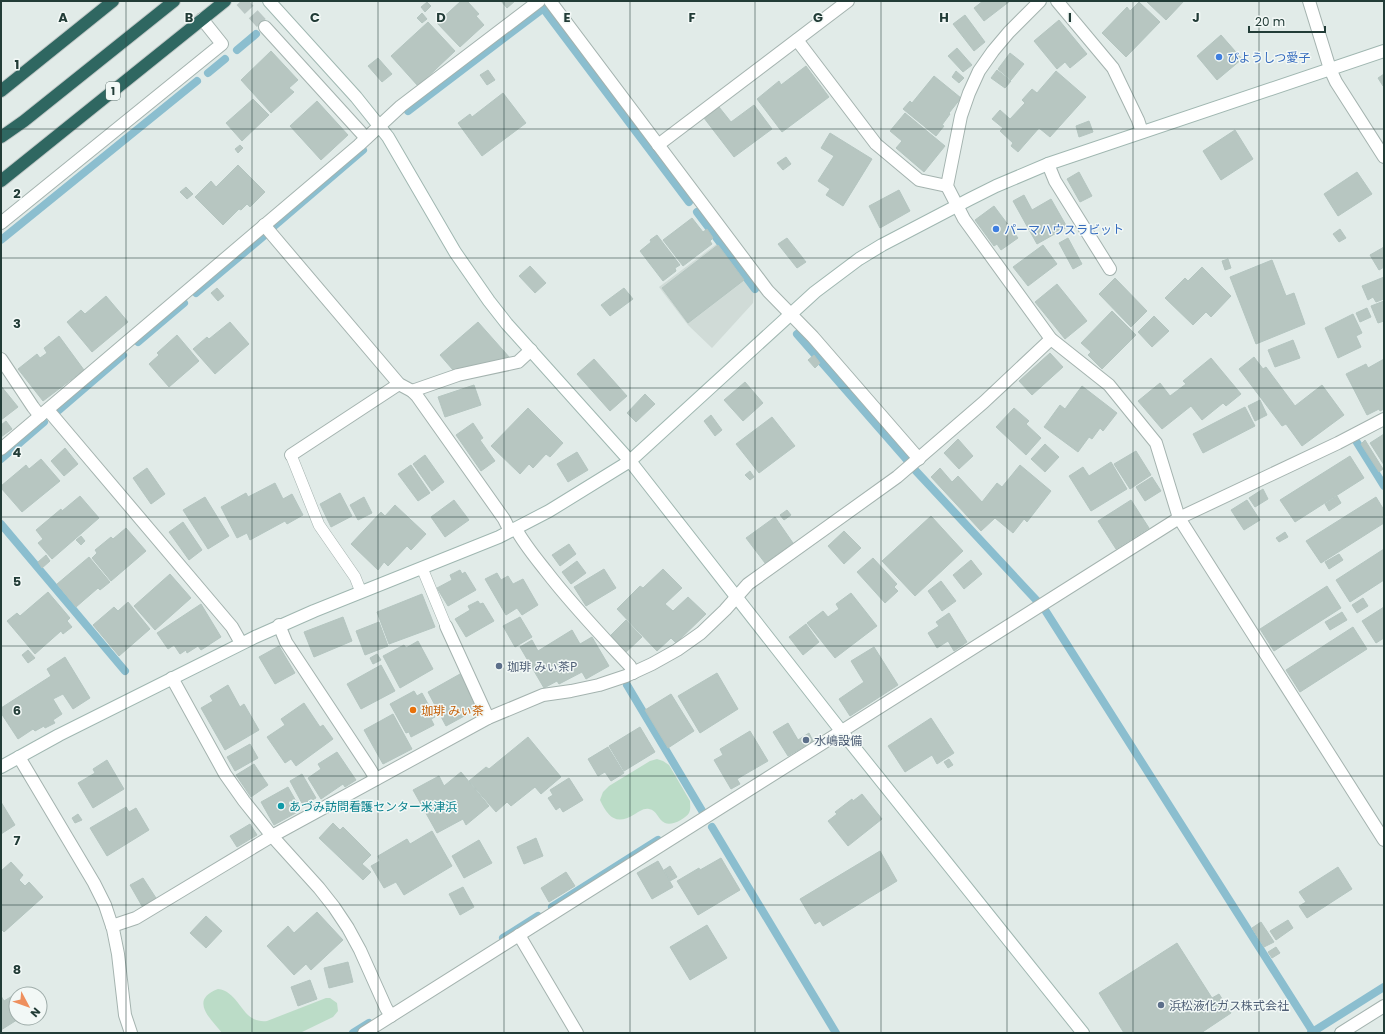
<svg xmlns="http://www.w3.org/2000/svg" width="1385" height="1034" font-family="Poppins,'Noto Sans JP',sans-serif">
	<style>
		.built { fill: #d0dbd7 }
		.green { fill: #bbdcc7 }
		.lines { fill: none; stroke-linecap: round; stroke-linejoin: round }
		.stream { stroke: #8bbecf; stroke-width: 8 }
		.building { fill: #b7c6c1; stroke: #b4c5c0 }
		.street-tunnel { stroke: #bbc8c5; stroke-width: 12; stroke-dasharray: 12 6; stroke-linecap: butt }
		.lane-casing { stroke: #a4b3af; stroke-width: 12 }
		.street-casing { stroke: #a4b3af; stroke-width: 14 }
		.secondary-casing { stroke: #a0b7b1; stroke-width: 14 }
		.highway-casing { stroke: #c1c8c7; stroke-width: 14 }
		.lane { stroke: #fff; stroke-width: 11 }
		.street { stroke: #fff; stroke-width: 12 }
		.secondary { stroke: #fff; stroke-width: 12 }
		.highway { stroke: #2f6761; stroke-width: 12 }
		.grid { fill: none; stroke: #223c37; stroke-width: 1; stroke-opacity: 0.55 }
		.shop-dot { fill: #3f7fe0; stroke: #f2f8f6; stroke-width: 1.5 }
		.service-dot { fill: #5c6f8a; stroke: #f2f8f6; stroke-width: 1.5 }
		.food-dot { fill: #e8710a; stroke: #f2f8f6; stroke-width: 1.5 }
		.culture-dot { fill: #0f9aa8; stroke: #f2f8f6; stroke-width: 1.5 }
		.labels { text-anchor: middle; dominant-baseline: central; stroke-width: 3; stroke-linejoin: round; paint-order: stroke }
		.shield { fill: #f2f8f6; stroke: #607470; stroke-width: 1 }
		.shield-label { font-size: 11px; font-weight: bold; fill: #223c37 }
		.shop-label { font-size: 12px; fill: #366cbe; stroke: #f2f8f6; text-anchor: start }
		.service-label { font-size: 12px; fill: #4e5e75; stroke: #f2f8f6; text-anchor: start }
		.food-label { font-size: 12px; fill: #c56008; stroke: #f2f8f6; text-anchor: start }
		.culture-label { font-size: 12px; fill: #0d838f; stroke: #f2f8f6; text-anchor: start }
		.grid-label { font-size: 13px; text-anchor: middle; font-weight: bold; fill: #223c37; stroke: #f2f8f6; stroke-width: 3; stroke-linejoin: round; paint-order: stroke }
	</style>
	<rect width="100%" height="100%" fill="#e1ebe8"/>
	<path class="built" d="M718 243 754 291 753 303 712 348 688 325 659 287Z"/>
	<g class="green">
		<path d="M657 759 663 761 669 765 690 801C690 805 691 809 689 813 685 819 672 826 665 823 658 820 657 810 649 809 643 808 639 812 635 814 616 826 608 817 600 800L603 792 609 786 650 761Z"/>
		<path d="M218 989C241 992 241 1024 267 1021L326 998H330L337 1003 338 1011 333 1017 300 1033H222C210 1018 189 1000 218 989Z"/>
	</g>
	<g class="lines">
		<g class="stream">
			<path d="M543 8 689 202"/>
			<path d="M237 50 256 34"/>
			<path d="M208 73 225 59"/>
			<path d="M408 111 545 7"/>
			<path d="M697 212 755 289"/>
			<path d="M273 227 363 150"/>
			<path d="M1 240 197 81"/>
			<path d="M196 293 265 235"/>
			<path d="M797 334 908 461"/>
			<path d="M138 342 184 303"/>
			<path d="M59 410 123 355"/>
			<path d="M1356 441 1384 486"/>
			<path d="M1 459 44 422"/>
			<path d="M915 470 1039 603"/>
			<path d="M1 524 125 671"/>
			<path d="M1045 610 1313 1032"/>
			<path d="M627 685 704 814"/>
			<path d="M712 827 836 1033"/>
			<path d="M552 907 658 840"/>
			<path d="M503 938 538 916"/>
			<path d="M353 1033 369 1023"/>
			<path d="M1311 1033 1384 987"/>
		</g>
	</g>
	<g class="building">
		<path d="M461 1H467L479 14 476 16 484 25 460 47 437 23Z"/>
		<path d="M501 1H515L507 8Z"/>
		<path d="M983 1H1010L984 21 974 8Z"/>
		<path d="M1146 1H1184L1166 20Z"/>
		<path d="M427 2 431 6 425 12 421 7Z"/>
		<path d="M1139 2 1160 22 1126 57 1102 33 1127 7 1130 11Z"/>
		<path d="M422 13 427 19 422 23 417 18Z"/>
		<path d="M965 15 985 42 974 51 953 24Z"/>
		<path d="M1059 20 1087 54 1070 68 1065 62 1057 69 1034 41Z"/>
		<path d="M428 22 455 51 418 86 391 56Z"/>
		<path d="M1221 35 1242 59 1217 80 1197 56Z"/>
		<path d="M957 48 972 65 963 72 948 56Z"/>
		<path d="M271 51 298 80 289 88 294 92 271 113 241 80Z"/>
		<path d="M1010 53 1024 64 1011 80 998 69Z"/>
		<path d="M378 58 392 74 382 82 368 66Z"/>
		<path d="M806 66 829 97 782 132 757 99 779 81 781 85Z"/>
		<path d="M488 70 495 80 487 85 480 75Z"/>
		<path d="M997 70 1011 81 1005 88 991 78Z"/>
		<path d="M956 71 964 78 959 83 952 77Z"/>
		<path d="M1056 71 1086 97 1050 137 1039 128 1018 152 1011 146 1013 143 1000 131 1003 128 992 119 1000 110 1010 119 1025 103 1022 100 1032 89 1037 93Z"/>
		<path d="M1384 74V85L1383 86 1378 78Z"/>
		<path d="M934 76 961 98 949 113 950 114 942 125 944 126 936 136 903 109 910 101 912 103Z"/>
		<path d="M503 93 526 123 482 156 458 123 470 114 472 117Z"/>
		<path d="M253 99 269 115 242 141 226 123Z"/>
		<path d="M317 101 348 135 321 160 290 126Z"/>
		<path d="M754 105 772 129 734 157 704 118 719 107 731 122Z"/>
		<path d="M905 113 945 146 924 172 896 148 902 141 890 131Z"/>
		<path d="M1089 121 1093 132 1079 137 1076 126Z"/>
		<path d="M1235 130 1253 159 1221 180 1203 151Z"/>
		<path d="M830 133 872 159 843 206 826 195 830 189 818 181 834 156 821 148Z"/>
		<path d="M240 145 243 148 238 153 235 149Z"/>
		<path d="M786 157 791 164 783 170 777 163Z"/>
		<path d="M238 165 265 192 250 207 247 204 241 210 239 209 223 225 195 197 211 181 216 187Z"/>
		<path d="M1079 172 1092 196 1080 202 1067 179Z"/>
		<path d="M1357 172 1372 194 1338 216 1324 194Z"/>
		<path d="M186 187 193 194 187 199 180 192Z"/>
		<path d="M899 190 910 211 880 228 869 206Z"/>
		<path d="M1024 195 1032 210 1051 199 1067 227 1037 244 1013 201Z"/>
		<path d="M994 206 1018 238 1001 250 997 244 994 246 975 220Z"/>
		<path d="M692 218 703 232 707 229 713 238 710 241 712 244 683 266 663 240Z"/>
		<path d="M1340 229 1346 238 1339 242 1333 234Z"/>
		<path d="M657 235 680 265 675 268 676 271 663 281 640 251 651 242 650 240Z"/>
		<path d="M787 238 806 262 797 268 778 244Z"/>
		<path d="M1068 238 1082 264 1073 269 1059 243Z"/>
		<path d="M718 245 744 280 688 323 662 288Z"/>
		<path d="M1043 245 1057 264 1028 286 1013 267Z"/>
		<path d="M1384 247V267L1379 270 1370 255Z"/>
		<path d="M1228 259 1231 268 1225 270 1222 261Z"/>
		<path d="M1272 260 1286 296 1294 293 1305 324 1256 344 1230 277Z"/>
		<path d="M530 266 546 283 535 293 519 276Z"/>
		<path d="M1202 267 1231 296 1211 317 1206 312 1193 325 1165 298 1185 278 1188 281Z"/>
		<path d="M1384 277V299L1376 302 1373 297 1368 300 1362 286Z"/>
		<path d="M1115 278 1147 311 1131 327 1099 294Z"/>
		<path d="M1057 284 1087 321 1065 339 1035 302Z"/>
		<path d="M217 288 224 296 218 301 211 293Z"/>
		<path d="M624 288 633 299 610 316 601 305Z"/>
		<path d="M106 296 128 322 92 352 67 322 81 310 85 314Z"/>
		<path d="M1384 301V321L1378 323 1371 306Z"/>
		<path d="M1367 308 1371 317 1360 322 1356 313Z"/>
		<path d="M1112 311 1136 335 1102 369 1088 355 1091 352 1081 343Z"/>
		<path d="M1353 314 1362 333 1356 336 1361 347 1338 358 1325 328Z"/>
		<path d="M1154 316 1169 331 1152 347 1138 332Z"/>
		<path d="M230 322 249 344 215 374 193 349 207 337 209 339Z"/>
		<path d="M478 322 510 358 453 370 440 355Z"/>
		<path d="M177 335 199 361 169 387 149 364 159 355 157 353Z"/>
		<path d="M59 336 84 370 43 401 18 369 37 354 40 358 47 353 44 348Z"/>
		<path d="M1293 340 1300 358 1275 367 1268 350Z"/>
		<path d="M1050 353 1063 367 1032 395 1019 381Z"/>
		<path d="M814 355 820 363 815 368 808 360Z"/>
		<path d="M1254 357 1263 369 1266 367 1295 406 1322 385 1344 415 1302 446 1286 424 1282 426 1239 369Z"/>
		<path d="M1211 358 1241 394 1226 406 1223 403 1202 420 1191 406 1162 429 1138 401 1160 383 1170 396 1186 384 1183 381Z"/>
		<path d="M594 359 627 396 610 411 577 374Z"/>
		<path d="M1384 359V409L1380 411 1379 409 1367 415 1346 374 1366 364 1368 368Z"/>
		<path d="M745 382 763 403 743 421 724 400Z"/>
		<path d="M474 385 481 405 445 417 438 397Z"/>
		<path d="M1 386 18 407 1 420Z"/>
		<path d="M1082 386 1117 413 1103 431 1100 428 1092 439 1089 437 1078 452 1044 427 1060 405 1065 409Z"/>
		<path d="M645 394 655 404 636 422 627 413Z"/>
		<path d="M1260 400 1267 415 1255 421 1248 406Z"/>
		<path d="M1245 407 1255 426 1203 453 1193 434Z"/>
		<path d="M528 408 563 443 550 457 546 454 533 468 529 464 520 474 491 446Z"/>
		<path d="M1014 408 1029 421 1026 424 1041 438 1026 455 996 427Z"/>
		<path d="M711 415 722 430 715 436 704 421Z"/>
		<path d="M772 417 795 446 759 473 736 444Z"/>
		<path d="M6 421 12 429 1 437V425Z"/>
		<path d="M473 423 483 438 480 440 495 461 481 471 456 435Z"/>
		<path d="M1384 434V465L1370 443Z"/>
		<path d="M958 439 973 456 959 469 944 453Z"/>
		<path d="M1365 440 1383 469 1379 472 1361 444Z"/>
		<path d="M1045 444 1059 457 1045 472 1031 459Z"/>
		<path d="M65 448 78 464 64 476 51 461Z"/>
		<path d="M1136 451 1151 475 1130 489 1114 464Z"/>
		<path d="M577 452 588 470 568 482 557 464Z"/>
		<path d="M425 455 444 482 432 491 413 464Z"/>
		<path d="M1350 456 1364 478 1295 522 1280 500Z"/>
		<path d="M41 459 60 481 22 512 1 488V486L26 465 29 469Z"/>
		<path d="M1111 462 1127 489 1091 511 1069 476 1083 467 1089 476Z"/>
		<path d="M411 465 430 493 418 501 398 474Z"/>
		<path d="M1020 465 1051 491 1027 522 1024 519 1013 533 995 518 981 531 931 477 940 468 952 482 958 476 982 502 997 483 1002 487Z"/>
		<path d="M147 468 165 494 151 504 133 478Z"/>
		<path d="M750 471 754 477 750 480 745 475Z"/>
		<path d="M1152 477 1161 491 1145 501 1136 487Z"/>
		<path d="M275 483 283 499 292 494 303 515 287 524 285 521 250 540 247 533 237 538 221 507 246 493 248 497Z"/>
		<path d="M1263 489 1268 499 1255 507 1249 498Z"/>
		<path d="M340 493 352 516 331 527 320 504Z"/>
		<path d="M80 496 99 518 52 559 38 543 43 539 36 530 61 509 62 511Z"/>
		<path d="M1337 496 1341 503 1329 511 1325 504Z"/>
		<path d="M205 497 229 536 208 549 183 510Z"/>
		<path d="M364 497 372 513 358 520 350 505Z"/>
		<path d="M1376 497 1384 510V523L1321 563 1306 541Z"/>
		<path d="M454 500 469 520 445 537 431 517Z"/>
		<path d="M1131 500 1149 528 1116 549 1098 521Z"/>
		<path d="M1247 500 1260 520 1244 530 1231 510Z"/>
		<path d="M395 505 426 534 411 550 407 546 388 566 384 562 378 570 351 544 381 512 385 516Z"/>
		<path d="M787 510 791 515 784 520 780 515Z"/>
		<path d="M931 516 963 551 915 596 882 561Z"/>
		<path d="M775 517 793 543 765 563 746 538Z"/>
		<path d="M183 522 202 550 189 560 169 532Z"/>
		<path d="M126 528 146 551 111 581 92 558 97 553 95 550 111 537 113 539Z"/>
		<path d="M844 531 861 548 844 564 828 546Z"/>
		<path d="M1285 532 1288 537 1279 542 1276 538Z"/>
		<path d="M81 536 85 541 81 545 76 540Z"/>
		<path d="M569 544 576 554 560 566 552 555Z"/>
		<path d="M1384 549V580L1350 602 1336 580Z"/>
		<path d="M1339 554 1343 560 1329 569 1325 562Z"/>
		<path d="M46 555 50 561 42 568 38 562Z"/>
		<path d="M89 557 110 582 100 590 98 588 76 607 57 584Z"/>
		<path d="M873 558 897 584 894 587 898 591 885 603 857 572Z"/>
		<path d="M971 560 982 574 964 589 953 575Z"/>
		<path d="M577 561 586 573 571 584 562 572Z"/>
		<path d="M604 569 616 588 586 606 574 587Z"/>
		<path d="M663 569 682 588 665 604 673 611 688 597 706 614 676 643 671 638 657 651 617 609 640 586 643 588Z"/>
		<path d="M460 570 462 574 465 572 476 590 448 606 437 588 452 580 450 575Z"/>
		<path d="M497 573 501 580 508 576 513 584 523 579 538 605 522 615 517 608 506 615 485 579Z"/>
		<path d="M170 574 191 598 155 630 134 606Z"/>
		<path d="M941 581 956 601 942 611 928 591Z"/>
		<path d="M1327 586 1341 608 1274 651 1260 629Z"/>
		<path d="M48 592 70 618 67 621 72 627 63 634 61 631 35 654 7 621 17 613 20 616Z"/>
		<path d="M851 593 877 626 835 658 807 623 823 611 828 617 839 609 836 604Z"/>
		<path d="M422 594 435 627 389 644 377 612Z"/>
		<path d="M1363 598 1368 606 1357 613 1352 605Z"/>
		<path d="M478 601 480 604 483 603 494 621 466 637 455 619 470 610 468 606Z"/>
		<path d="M128 602 150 629 119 656 93 625 114 607 118 611Z"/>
		<path d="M201 604 221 637 201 650 198 646 187 653 186 650 180 654 174 645 168 649 157 633Z"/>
		<path d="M1384 607V638L1376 643 1362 621Z"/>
		<path d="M1342 612 1347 620 1330 630 1325 622Z"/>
		<path d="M949 613 967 642 954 651 948 641 937 648 928 633 939 626 936 622Z"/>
		<path d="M343 617 352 641 314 657 304 632Z"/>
		<path d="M520 617 532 637 515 647 503 626Z"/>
		<path d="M626 620 642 637 624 654 609 637Z"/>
		<path d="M379 622 388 646 365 655 356 631Z"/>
		<path d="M806 624 819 642 803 655 789 637Z"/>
		<path d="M1353 627 1367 649 1300 692 1286 670Z"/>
		<path d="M572 630 580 644 592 637 609 666 586 679 582 672 559 684 557 681 544 688 520 647 532 640 538 651Z"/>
		<path d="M418 641 433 669 400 688 383 656 404 645 406 648Z"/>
		<path d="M279 646 295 673 275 684 259 657Z"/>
		<path d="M874 647 898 685 850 716 839 699 864 682 851 661Z"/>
		<path d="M28 650 35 658 28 663 22 655Z"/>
		<path d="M377 654 381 660 373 664 370 658Z"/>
		<path d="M65 657 90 698 73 709 63 694 53 699 62 714 53 720 55 723 45 728 44 726 35 731 33 729 18 739 1 713V708L51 676 47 669Z"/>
		<path d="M381 665 395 691 361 709 347 684Z"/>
		<path d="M717 673 738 709 700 733 678 696Z"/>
		<path d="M460 674 479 708 446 726 428 692Z"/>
		<path d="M228 685 240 707 244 704 259 730 225 750 201 708 213 701 210 696Z"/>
		<path d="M414 691 417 696 422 693 435 717 431 719 434 725 411 737 409 732 406 733 390 704Z"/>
		<path d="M671 694 694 731 668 748 645 710Z"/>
		<path d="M304 703 320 727 323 725 333 739 296 766 291 759 285 763 267 737 285 725 281 719Z"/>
		<path d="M393 714 412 749 383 764 364 730Z"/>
		<path d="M931 718 954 753 937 764 932 755 905 772 888 746Z"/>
		<path d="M788 723 798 740 809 733 813 741 788 756 773 732Z"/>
		<path d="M640 727 655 752 624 771 609 746Z"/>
		<path d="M750 731 768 761 737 779 740 784 731 789 714 760 723 755 720 749Z"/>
		<path d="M528 737 561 777 541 794 535 787 511 806 507 802 496 812 469 781 486 767 489 769Z"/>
		<path d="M250 744 258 758 235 771 227 757Z"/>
		<path d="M608 747 624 773 611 781 605 772 598 776 588 759Z"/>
		<path d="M337 752 356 780 345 787 343 784 321 799 308 778 321 769 318 764Z"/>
		<path d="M949 759 953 765 948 768 944 762Z"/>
		<path d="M107 760 124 789 93 808 78 783 95 773 93 769Z"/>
		<path d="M254 764 268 785 251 797 236 775Z"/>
		<path d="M461 772 489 806 466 825 463 819 437 833 413 790 439 776 444 786Z"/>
		<path d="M302 774 316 798 303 805 290 781Z"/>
		<path d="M569 778 583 800 563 812 560 807 556 810 548 798 553 795 550 790Z"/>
		<path d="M288 787 301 810 274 825 261 802Z"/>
		<path d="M862 794 882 819 848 846 828 821 837 814 835 812 852 799 853 801Z"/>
		<path d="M1 802 15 825 1 834Z"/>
		<path d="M126 807 129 812 136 808 149 830 107 856 90 828Z"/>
		<path d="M78 814 82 820 75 823 72 818Z"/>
		<path d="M333 823 340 830 343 827 371 855 362 864 371 872 363 880 319 838Z"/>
		<path d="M250 824 257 835 237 847 230 836Z"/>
		<path d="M432 831 452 866 404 895 396 882 384 888 371 866 380 861 378 856 407 839 410 844Z"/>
		<path d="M536 838 543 856 524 864 517 847Z"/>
		<path d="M479 840 492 863 464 878 452 856Z"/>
		<path d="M880 851 897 881 823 926 820 921 815 924 800 899Z"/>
		<path d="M721 858 740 890 698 915 677 881 699 868 700 870Z"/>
		<path d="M658 861 673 887 652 899 637 873Z"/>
		<path d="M11 862 23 875 19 880 25 886 29 882 43 897 4 932 1 929V871Z"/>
		<path d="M670 866 677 877 670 881 664 870Z"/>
		<path d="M1338 867 1352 889 1307 918 1299 906 1306 902 1299 892Z"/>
		<path d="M566 872 575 886 549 902 541 888Z"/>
		<path d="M143 878 156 898 142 906 130 885Z"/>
		<path d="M463 887 474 907 460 915 449 894Z"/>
		<path d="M317 912 343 940 311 970 306 964 294 975 267 946 288 926 294 933Z"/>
		<path d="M206 916 222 931 206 948 190 933Z"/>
		<path d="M1288 920 1293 928 1276 940 1270 931Z"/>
		<path d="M1261 922 1274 942 1264 947 1252 928Z"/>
		<path d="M707 925 727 958 690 980 670 947Z"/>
		<path d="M1177 943 1212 998 1219 994 1231 1013 1201 1033H1124L1099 993Z"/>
		<path d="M1276 947 1280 953 1272 958 1268 952Z"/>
		<path d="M348 962 353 982 329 988 324 968Z"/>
		<path d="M310 980 317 999 298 1006 291 987Z"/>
		<path d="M14 995 16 998V1018H20L1 1030V996L4 1001Z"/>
	</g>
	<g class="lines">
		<path class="street-tunnel" d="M241 1 265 27"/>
		<g class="lane-casing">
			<g id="lane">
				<path d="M291 455 319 525 355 577 361 592"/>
				<path d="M422 568 446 626"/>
			</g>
		</g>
		<g class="street-casing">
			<g id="street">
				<path d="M550 1 768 291 813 337 919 459"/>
				<path d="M1040 1 1009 32 993 51 979 71 969 93 961 116 947 186 964 219 1051 339 1109 385 1156 443 1179 518 1384 840"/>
				<path d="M1057 1 1113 68 1138 120 1142 132"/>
				<path d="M1309 1 1330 69 1336 82 1384 157"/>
				<path d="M265 27 366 138"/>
				<path d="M797 40 876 144 919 180 947 186"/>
				<path d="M658 145 848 1"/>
				<path d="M1048 164 1055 181 1110 269"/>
				<path d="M1 223 222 44 202 19"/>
				<path d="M264 225 399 384 412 391 417 396 504 519 510 531"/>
				<path d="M1 359 33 407 40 416"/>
				<path d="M412 391 458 375 518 362 531 350"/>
				<path d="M48 410 232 627 241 643"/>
				<path d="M1 449 359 145 401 106 539 1"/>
				<path d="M291 455 399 384"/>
				<path d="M516 529C524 544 535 557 546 571 572 605 601 635 630 666L633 673"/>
				<path d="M279 625 286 642 370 769 376 779"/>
				<path d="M446 626 488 718"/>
				<path d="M172 678 225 774 244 801 272 836 319 888 334 907 348 928 360 950 386 1008 391 1016"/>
				<path d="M19 757 94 883 105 905 113 929 118 954 125 1015 131 1033"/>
				<path d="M112 926 136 918 272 836 488 718 543 695 571 691 599 685 626 676 652 664 677 650 701 633 725 610 748 584 897 477 984 402 1051 339"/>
				<path d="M519 935 577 1033"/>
				<path d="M364 1033 1179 518 1338 443 1384 419"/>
				<path d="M1341 1033 1384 1006"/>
			</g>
		</g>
		<g class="secondary-casing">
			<g id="secondary">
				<path d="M269 1 356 97 388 137 455 252 489 301 507 324 630 461 842 732 1083 1033"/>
				<path d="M1 767 59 735 255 637 314 611 499 537 549 511 630 461 815 292 859 259 882 245 970 199 996 186 1048 164 1384 51"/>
			</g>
		</g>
		<g class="highway-casing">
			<g id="highway">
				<path d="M1 91 113 1"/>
				<path d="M1 137 24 121 174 1"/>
				<path d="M1 181 225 1"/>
			</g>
		</g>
		<use href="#lane" class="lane"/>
		<use href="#street" class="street"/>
		<use href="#secondary" class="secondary"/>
		<use href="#highway" class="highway"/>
	</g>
	<path class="grid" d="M126 1V1033M252 1V1033M378 1V1033M504 1V1033M630 1V1033M755 1V1033M881 1V1033M1007 1V1033M1133 1V1033M1259 1V1033M1 129H1384M1 258H1384M1 388H1384M1 517H1384M1 646H1384M1 776H1384M1 905H1384"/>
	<g class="shop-dot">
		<circle cx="1219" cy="57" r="4"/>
		<circle cx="996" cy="229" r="4"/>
	</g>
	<g class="service-dot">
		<circle cx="499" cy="666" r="4"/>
		<circle cx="806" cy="740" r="4"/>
		<circle cx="1161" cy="1005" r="4"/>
	</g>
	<circle class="food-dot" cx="413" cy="710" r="4"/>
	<circle class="culture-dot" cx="281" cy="806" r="4"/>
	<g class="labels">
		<rect class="shield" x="106" y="82" width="14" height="18" rx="3"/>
		<g class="shield-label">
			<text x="113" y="91">1</text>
		</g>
		<g class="shop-label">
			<text x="1227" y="57">びようしつ愛子</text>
			<text x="1004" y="229">パーマハウスラビット</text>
		</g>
		<g class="service-label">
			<text x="507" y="666">珈琲 みぃ茶P</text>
			<text x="814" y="740">水嶋設備</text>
			<text x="1169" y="1005">浜松液化ガス株式会社</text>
		</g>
		<g class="food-label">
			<text x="421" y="710">珈琲 みぃ茶</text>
		</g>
		<g class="culture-label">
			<text x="289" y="806">あづみ訪問看護センター米津浜</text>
		</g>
	</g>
	<g class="grid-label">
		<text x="63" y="22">A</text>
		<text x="189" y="22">B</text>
		<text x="315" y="22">C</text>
		<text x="441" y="22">D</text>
		<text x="567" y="22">E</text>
		<text x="692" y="22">F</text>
		<text x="818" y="22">G</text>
		<text x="944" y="22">H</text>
		<text x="1070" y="22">I</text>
		<text x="1196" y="22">J</text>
		<text x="17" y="69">1</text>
		<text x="17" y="198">2</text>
		<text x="17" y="328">3</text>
		<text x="17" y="457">4</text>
		<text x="17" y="586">5</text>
		<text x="17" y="715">6</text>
		<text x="17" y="845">7</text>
		<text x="17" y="974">8</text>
	</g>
	<rect width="1385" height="1034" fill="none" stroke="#223c37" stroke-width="4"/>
	<g transform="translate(28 1006) rotate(131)"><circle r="19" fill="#f2f8f6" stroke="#9fadaa"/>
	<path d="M0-3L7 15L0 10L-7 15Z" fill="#ee8f5d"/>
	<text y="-6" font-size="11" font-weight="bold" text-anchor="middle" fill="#223c37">N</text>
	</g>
	<path d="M1249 26v6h76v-6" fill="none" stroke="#223c37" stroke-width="2"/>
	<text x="1255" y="26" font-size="12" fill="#223c37" stroke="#f2f8f6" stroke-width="3" paint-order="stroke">20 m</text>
</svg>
